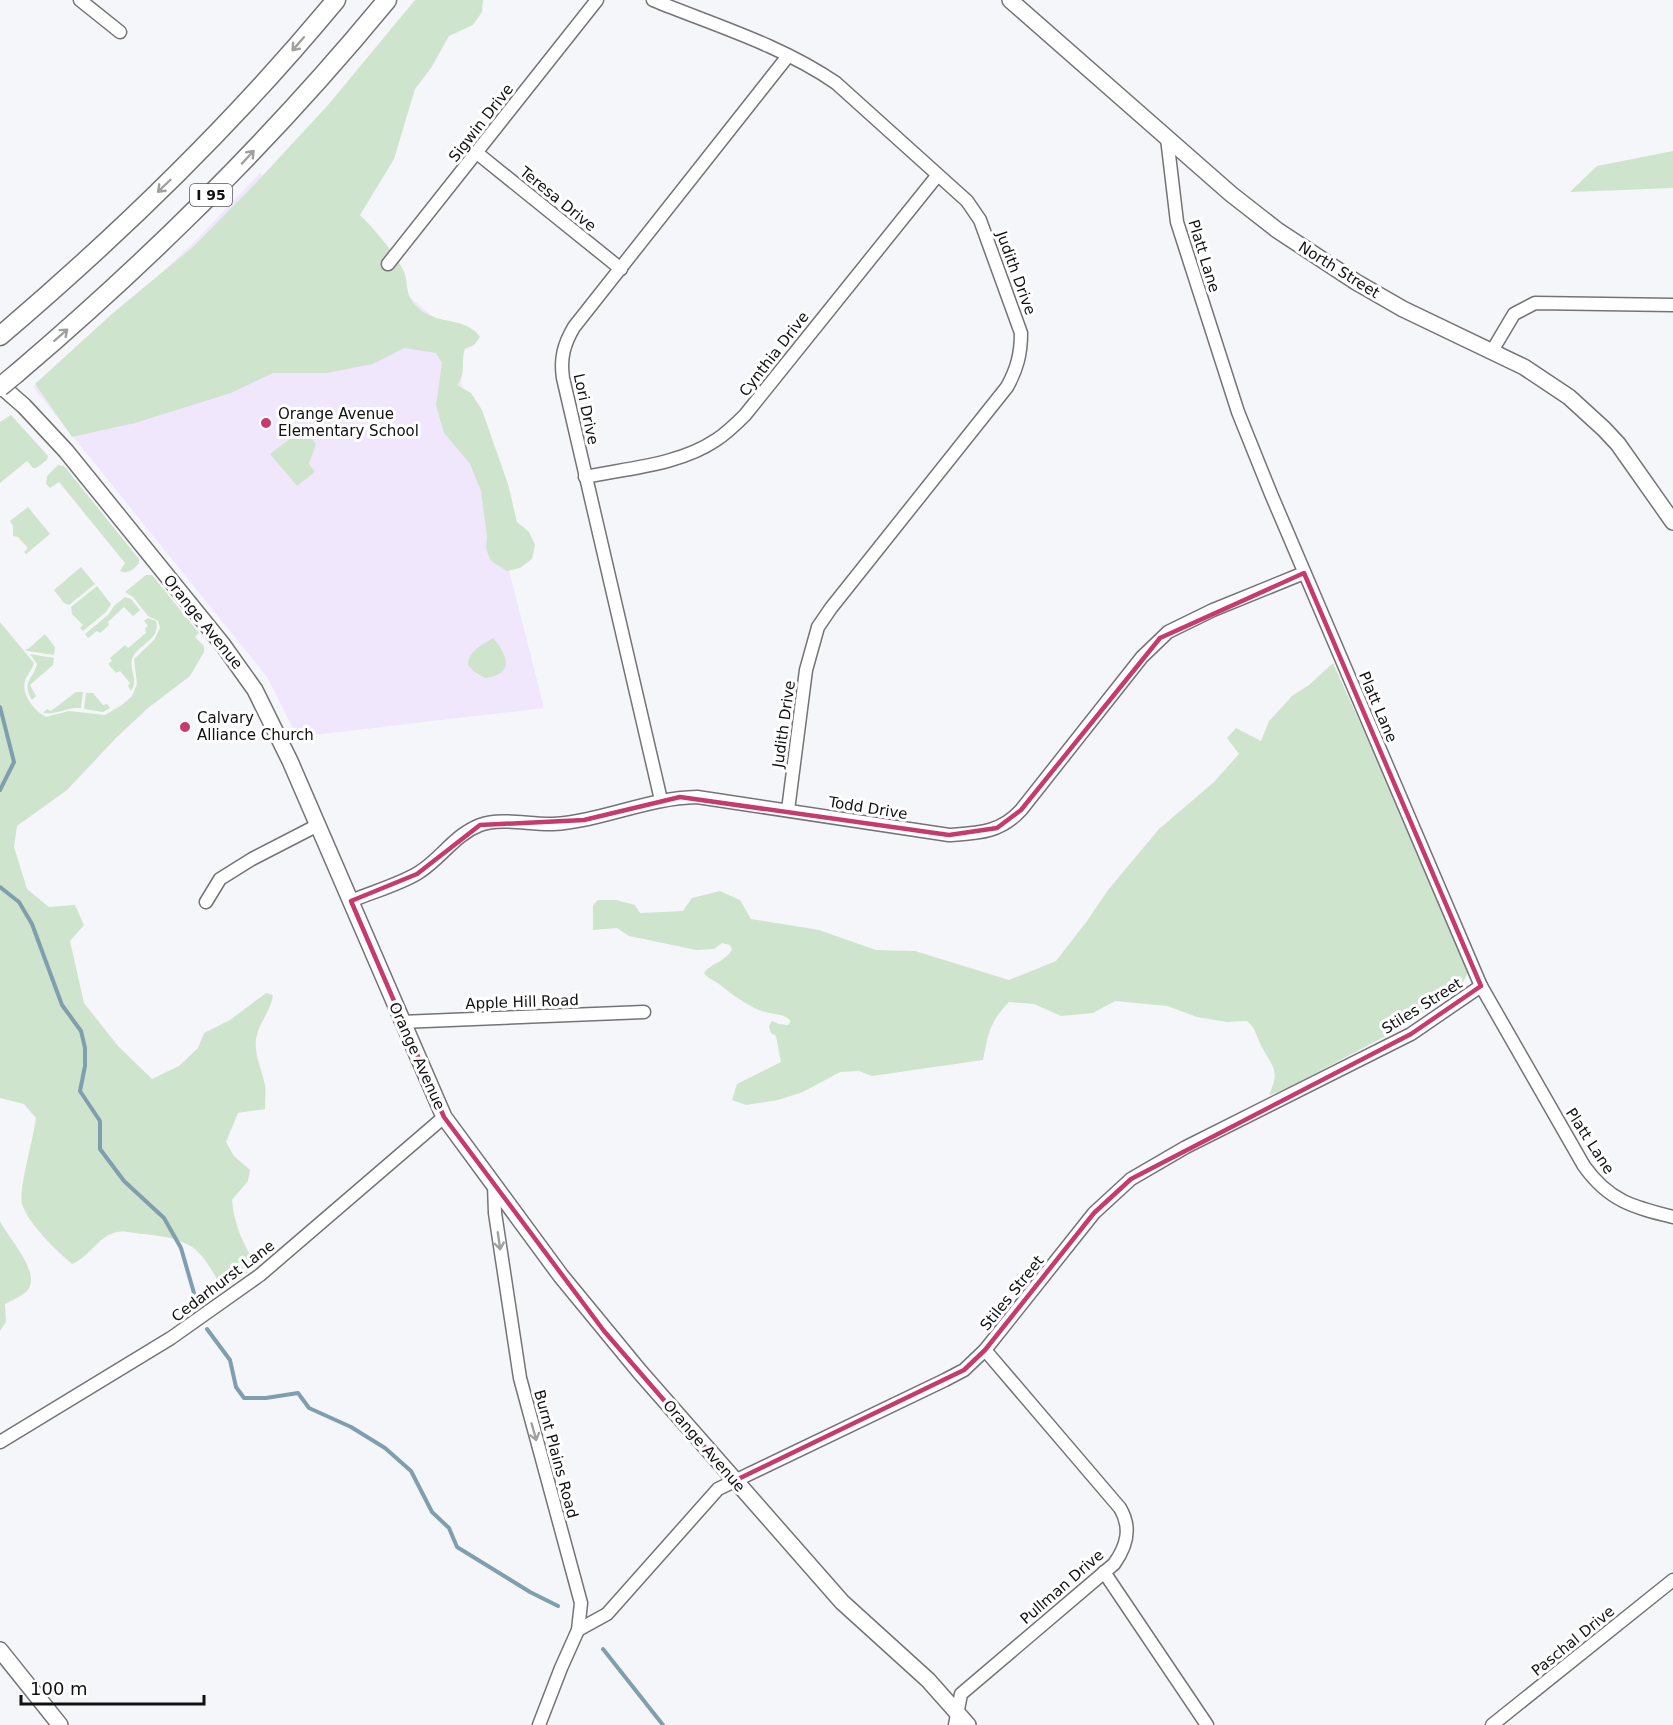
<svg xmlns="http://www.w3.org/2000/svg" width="1673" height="1725" font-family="'DejaVu Sans',sans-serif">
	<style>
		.education { fill: #f1e7fd }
		.green { fill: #cfe4cd }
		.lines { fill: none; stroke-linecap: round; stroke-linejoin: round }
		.stream { stroke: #7f9faf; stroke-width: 4 }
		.minor-casing { stroke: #747477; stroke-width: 15 }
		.major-casing { stroke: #747477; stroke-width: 18 }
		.highway-casing { stroke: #747477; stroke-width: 21 }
		.minor { stroke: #fff; stroke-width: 12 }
		.major { stroke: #fff; stroke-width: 15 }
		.highway { stroke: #fff; stroke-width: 18 }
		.highway-bridge-casing { stroke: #747477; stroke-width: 21; stroke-linecap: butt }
		.highway-bridge { stroke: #fff; stroke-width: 18 }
		.oneway { stroke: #a0a0a0 }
		.marked { fill: none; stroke: #c63a6d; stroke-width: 4.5; stroke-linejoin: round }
		.poi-dot { fill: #c63a6d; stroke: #fff; stroke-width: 2 }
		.labels { text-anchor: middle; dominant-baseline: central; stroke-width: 6; stroke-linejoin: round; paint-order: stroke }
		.shield { fill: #fff; stroke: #585859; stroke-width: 1.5 }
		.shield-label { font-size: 14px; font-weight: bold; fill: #111112 }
		.street-label { font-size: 15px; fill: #111112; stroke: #fff }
		.poi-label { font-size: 15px; fill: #111112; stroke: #fff; text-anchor: start }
	</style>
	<rect width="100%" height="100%" fill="#f5f6f9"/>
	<path class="education" d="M260 173 448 329 544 708 297 737 267 677 33 387 124 308 192 244Z"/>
	<g class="green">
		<path d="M415 0H483L482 12 473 25 449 36 431 68 415 89 394 159 360 215C376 231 390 247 401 266 412 284 400 293 422 311 439 324 468 318 480 337L474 345 465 349C460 363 467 373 457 385L471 393 482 410 508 484 517 522 529 532 535 545 532 559 520 568 507 571 491 561 486 549 487 537 481 491 470 464 444 433 436 405 442 363 436 353 404 348 373 364 327 373H273L231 393 135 423 72 437 35 384 113 313 194 246 254 185 328 105Z"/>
		<path d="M1673 151V188L1570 192 1597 166Z"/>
		<path d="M11 415 48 456 47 460 36 468H33L27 461 0 483V422Z"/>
		<path d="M304 428 316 444 309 464 315 472 297 486 270 454Z"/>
		<path d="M58 465 64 466 139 559V563C134 569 128 575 120 571L125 563 59 482 50 488 46 484 47 476Z"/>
		<path d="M28 507 50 534 26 554 24 552 28 548 18 537 13 536V526L10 521Z"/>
		<path d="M81 567 95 584 69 605 64 603 54 590Z"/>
		<path d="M146 575H152L199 633 195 637 204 646V652L190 676 148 708 116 738 67 790 17 826 14 847 27 889 49 907 75 905 84 925 70 941 84 1003 118 1046 152 1079 179 1066 198 1048 204 1033 230 1020 266 993 273 995C271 1011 259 1022 256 1039 254 1054 262 1070 265 1085 266 1093 265 1101 265 1109L238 1113 226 1142 234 1156 250 1170 248 1181 232 1200C234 1225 244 1245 256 1266L223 1291C201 1248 194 1240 145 1234 137 1234 125 1230 117 1232 98 1236 90 1257 72 1264 56 1250 29 1225 22 1204 18 1191 34 1136 36 1118L24 1104 0 1098V622L34 663C32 670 27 675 25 681 21 695 35 711 46 717L69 711 105 715 122 705 132 696 137 684 134 659 154 640 160 628 158 621 148 616 133 597 125 592Z"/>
		<path d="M97 586 111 604 106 612 83 631 80 628 83 625 72 614 71 607Z"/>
		<path d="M125 597 131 599 140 610 133 616 124 607 108 622 109 625 100 633 97 631 88 638 85 634 108 615 114 606Z"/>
		<path d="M148 618 156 621C161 638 141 644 134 655 126 666 140 679 131 691L128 686 130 683 120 671 116 673 108 664 112 661 110 658 125 645 128 648 146 633 145 628 148 626 144 621Z"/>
		<path d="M45 634 55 647 54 655 27 651 25 649H28Z"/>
		<path d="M493 638C508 655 515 674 485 678L473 671 468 665C468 651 482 645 493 638Z"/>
		<path d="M30 654 54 658 53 665 30 685 36 696 32 700C21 681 33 680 37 664Z"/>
		<path d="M1333 663 1468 961 1467 975 1463 982 1443 999 1393 1032 1286 1089 1269 1095C1282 1067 1270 1066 1259 1041 1255 1032 1255 1028 1247 1021L1227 1022 1197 1017 1167 1006 1115 1001 1093 1013 1061 1016 1034 1004 1009 1002C990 1021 988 1034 983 1060L872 1076 859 1071 840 1072 803 1092 778 1100 746 1105 732 1100 737 1084 781 1062 776 1036 771 1033 769 1026 772 1021 779 1024 788 1025 791 1021C784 1014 778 1015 769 1013 751 1009 734 996 719 984 714 980 708 979 704 973 711 963 722 964 732 950L730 945 722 943 714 949 696 950 629 936 617 928 593 930V905L598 900H616L635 905 640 913 683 911 692 898 720 891 740 900 751 919 819 930 876 950 915 951 1009 980 1056 961 1087 921 1108 890 1159 829 1214 782 1239 754 1227 738 1236 728 1261 741 1269 721 1292 696 1309 685Z"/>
		<path d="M76 692H83L81 708C67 707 56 715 43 713L47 709 51 711Z"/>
		<path d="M86 693H93L103 705 107 704 110 708 103 712 84 709Z"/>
		<path d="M0 1221C8 1238 44 1275 26 1292 20 1297 12 1300 5 1304L6 1322 0 1331Z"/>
	</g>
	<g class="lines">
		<g class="stream">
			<path d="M0 707 14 762 0 790"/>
			<path d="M0 887 19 902 32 924 62 1005 81 1031 85 1048V1066L80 1091 100 1121V1149L124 1181 164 1218 181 1248 196 1300"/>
			<path d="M207 1329 230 1360 236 1387 244 1398H266L298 1393 309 1408 351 1427 385 1448 411 1471 432 1512 449 1528 457 1547 530 1592 558 1606"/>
			<path d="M603 1649 663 1725"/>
		</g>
		<g class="minor-casing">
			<g id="minor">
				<path d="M80 0 120 32"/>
				<path d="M653 0C714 25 781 45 836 83L967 201 980 220 1021 333C1021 354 1017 369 1007 387L831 608 818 627 806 670 788 810"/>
				<path d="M1167 138 1177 222 1238 412 1271 494 1481 986 1584 1166C1609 1201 1633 1207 1673 1217"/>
				<path d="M477 153 621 269"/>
				<path d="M388 264 597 0"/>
				<path d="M1492 351 1514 314 1535 303 1673 305"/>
				<path d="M585 477C628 468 679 465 716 440 727 433 736 424 745 415L937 176"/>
				<path d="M661 800 563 378C560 358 564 344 574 327L788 56"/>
				<path d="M351 901C372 892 398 885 418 873 441 859 454 835 480 825 502 817 530 825 553 824 602 821 647 798 697 797L949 835C978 833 1000 833 1021 810L1142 657 1168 632 1213 610 1304 573"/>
				<path d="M206 902 220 879 252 859 318 825"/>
				<path d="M401 1022 644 1012"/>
				<path d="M494 1184 495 1213 520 1378 581 1603 578 1630 561 1668 539 1725"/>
				<path d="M0 1442 171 1338 260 1275 444 1117"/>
				<path d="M1104 1572 1207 1725"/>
				<path d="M578 1630 607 1614 718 1489 945 1380 964 1370 985 1350 1094 1213 1131 1179 1186 1147 1411 1034 1481 986"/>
				<path d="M955 1725 961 1694 1114 1564C1127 1546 1132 1528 1120 1508L985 1350"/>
				<path d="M1492 1725 1673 1580"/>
			</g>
		</g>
		<g class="major-casing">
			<g id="major">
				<path d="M1010 0 1231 194 1277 230 1356 282 1403 309 1524 367 1569 397 1604 429 1618 444 1673 522"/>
				<path d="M0 385 24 406 66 451 223 645 255 690 290 761 444 1117 561 1276 640 1372 842 1602 928 1680 968 1725"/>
				<path d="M0 1650 60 1725"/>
			</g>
		</g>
		<g class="highway-casing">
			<g id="highway">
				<path d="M0 336C121 233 235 122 336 0"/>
				<path d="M17 373C151 259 275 136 387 0"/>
			</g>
		</g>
		<use href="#minor" class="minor"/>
		<use href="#major" class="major"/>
		<use href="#highway" class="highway"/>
		<g class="highway-bridge-casing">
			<path id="highway-bridge" d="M0 387 17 373"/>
		</g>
		<use href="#highway-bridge" class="highway-bridge"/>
	</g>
	<defs><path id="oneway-shaft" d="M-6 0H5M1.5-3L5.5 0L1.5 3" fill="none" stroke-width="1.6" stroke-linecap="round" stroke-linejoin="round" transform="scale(1.5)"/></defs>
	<g class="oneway">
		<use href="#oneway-shaft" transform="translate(298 44) rotate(131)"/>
		<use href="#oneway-shaft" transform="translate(248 157) rotate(-47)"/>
		<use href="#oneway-shaft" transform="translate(164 186) rotate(136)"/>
		<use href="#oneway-shaft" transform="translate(61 335) rotate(-41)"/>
		<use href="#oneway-shaft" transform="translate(499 1241) rotate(82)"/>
		<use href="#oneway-shaft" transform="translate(534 1432) rotate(74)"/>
	</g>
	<path class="marked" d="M1304 573 1481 986 1411 1034 1131 1179 1094 1213 985 1350 964 1370 734 1481 604 1331 444 1117 351 901 417 874 480 825 584 820 680 797 949 835 997 828 1021 810 1160 638Z"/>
	<g class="poi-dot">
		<circle cx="266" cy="423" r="6"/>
		<circle cx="185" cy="727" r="6"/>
	</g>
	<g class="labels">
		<rect class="shield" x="190" y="184" width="42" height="22" rx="4.5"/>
		<g class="shield-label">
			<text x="211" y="195">I 95</text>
		</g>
		<g class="street-label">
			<text transform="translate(481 123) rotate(-52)">Sigwin Drive</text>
			<text transform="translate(558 199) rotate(39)">Teresa Drive</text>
			<text transform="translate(1204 256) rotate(73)">Platt Lane</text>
			<text transform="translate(1339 270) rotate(32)">North Street</text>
			<text transform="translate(1016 273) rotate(70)">Judith Drive</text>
			<text transform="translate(774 354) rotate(-52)">Cynthia Drive</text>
			<text transform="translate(586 409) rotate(78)">Lori Drive</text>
			<text transform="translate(203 622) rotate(51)">Orange Avenue</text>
			<text transform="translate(1378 707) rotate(67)">Platt Lane</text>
			<text transform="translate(784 724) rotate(-82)">Judith Drive</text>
			<text transform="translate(868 808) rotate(9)">Todd Drive</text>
			<text transform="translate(522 1002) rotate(-2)">Apple Hill Road</text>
			<text transform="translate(1422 1006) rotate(-32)">Stiles Street</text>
			<text transform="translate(417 1056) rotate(66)">Orange Avenue</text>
			<text transform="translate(1590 1141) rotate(57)">Platt Lane</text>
			<text transform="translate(223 1281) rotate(-37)">Cedarhurst Lane</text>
			<text transform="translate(1012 1293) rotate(-51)">Stiles Street</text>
			<text transform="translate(704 1446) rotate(49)">Orange Avenue</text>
			<text transform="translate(556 1454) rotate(75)">Burnt Plains Road</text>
			<text transform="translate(1062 1587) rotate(-41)">Pullman Drive</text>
			<text transform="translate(1573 1641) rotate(-39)">Paschal Drive</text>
		</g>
		<g class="poi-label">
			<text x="278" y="414">Orange Avenue<tspan x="278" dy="17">Elementary School</tspan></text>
			<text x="197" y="718">Calvary<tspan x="197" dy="17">Alliance Church</tspan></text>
		</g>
	</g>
	<path d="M21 1695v9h183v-9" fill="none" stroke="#111112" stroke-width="3"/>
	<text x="30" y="1695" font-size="18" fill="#111112" stroke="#ffffff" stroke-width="4.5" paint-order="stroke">100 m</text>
</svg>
